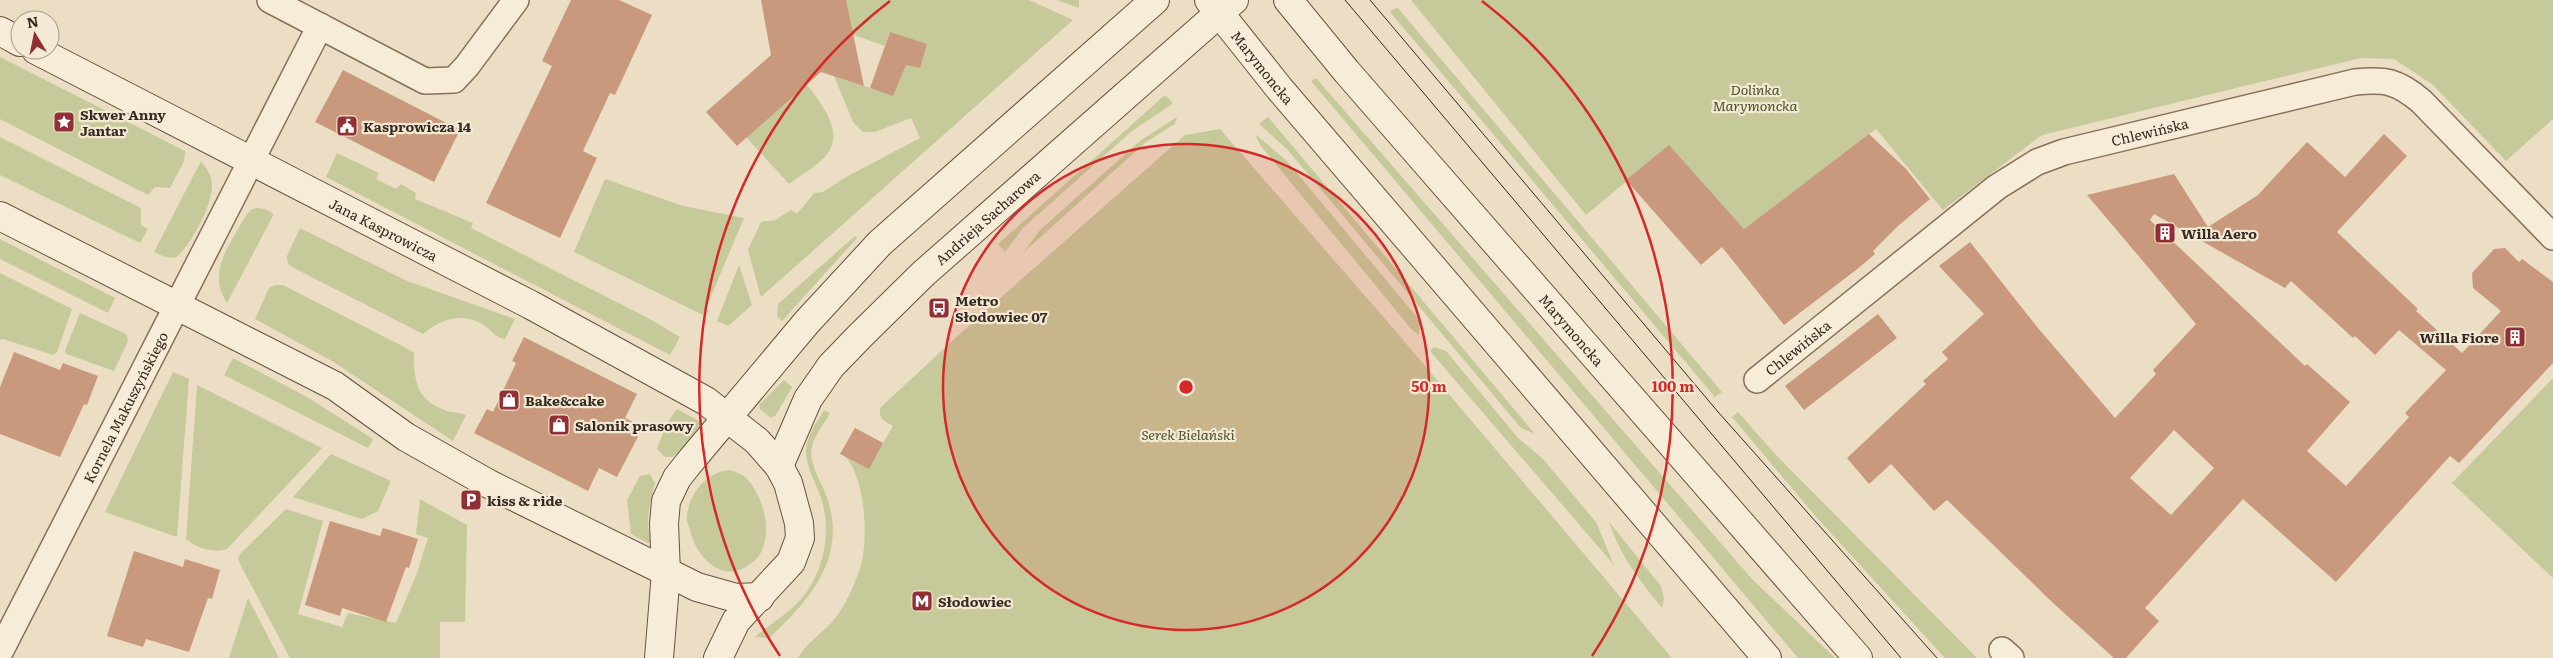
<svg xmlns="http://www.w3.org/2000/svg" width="2553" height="658" font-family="Literata,serif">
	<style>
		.green { fill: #c6c999 }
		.building { fill: #c8997d; fill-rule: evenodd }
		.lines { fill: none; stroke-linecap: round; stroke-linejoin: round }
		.street-casing { stroke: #86705c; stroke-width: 28 }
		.secondary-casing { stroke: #67523f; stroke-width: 30 }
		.street { stroke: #f7ecd8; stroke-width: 25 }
		.secondary { stroke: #f7ecd8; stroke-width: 28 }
		.tram { stroke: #36291f; stroke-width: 1 }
		.ring { fill: none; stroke: #d62828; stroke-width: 2.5 }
		.labels { text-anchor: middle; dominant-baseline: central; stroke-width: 4.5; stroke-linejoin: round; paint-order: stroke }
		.street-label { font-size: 14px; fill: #36291f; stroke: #f3e9d4 }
		.park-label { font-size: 14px; font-style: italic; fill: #495227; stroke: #f3e9d4 }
		.poi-label { font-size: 14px; font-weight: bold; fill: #36291f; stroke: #f3e9d4; text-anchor: start }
		.centre { fill: #d62828; stroke: #f3e9d4; stroke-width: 2.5 }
		.ring-label { font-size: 15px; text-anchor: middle; font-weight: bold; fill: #d62828; stroke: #f3e9d4; stroke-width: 4.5; stroke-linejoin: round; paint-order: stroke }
	</style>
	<rect width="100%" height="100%" fill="#ecdec5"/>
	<g class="green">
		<path d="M844 0H1029L1073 20 761 297 748 250 761 222 775 220 791 210 797 214 814 193 823 192 846 177 920 138 911 118 875 132H863L853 122 834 76 893 95 906 64 926 45 889 33 885 46 851 34Z"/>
		<path d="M1056 0H1079V8Z"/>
		<path d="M1411 0H2553V119L2506 161 2433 85 2394 59 2361 58 2042 135 1943 210 1876 129 1744 229 1669 146 1586 215Z"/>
		<path d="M1397 7 1722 392 1715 397 1390 12Z"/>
		<path d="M0 57 185 151 184 161 170 188 155 187 148 195 0 119Z"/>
		<path d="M1316 78 1752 579 1835 658H1798L1311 81Z"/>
		<path d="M806 84C820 101 844 131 828 153 819 165 801 175 789 184L746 137Z"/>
		<path d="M1165 95 1173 103 1171 105 1132 131 1023 228 1005 252 998 244Z"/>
		<path d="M1177 117 1175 124 1146 142 1024 252 1040 230 1141 140Z"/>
		<path d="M1268 117 1535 434 1521 428 1287 149 1259 124Z"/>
		<path d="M1220 129 1393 328 1672 658H798C808 640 828 630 839 613 849 598 857 579 862 561 868 534 865 470 841 453L855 428 883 443 893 426C884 421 879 420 880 408L964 330 1185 135Z"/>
		<path d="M1255 134 1287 161 1417 317 1420 323 1419 335 1412 330 1260 145Z"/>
		<path d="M0 137 141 208V225L148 229 140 243 0 175Z"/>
		<path d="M337 153 379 173 376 179 396 189 401 184 416 193 415 199 473 223 471 228 648 318 680 337 670 355 326 177Z"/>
		<path d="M201 161C207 169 212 175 212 185 213 204 190 248 175 258L165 257 154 252Z"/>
		<path d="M605 179 683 206 744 218 703 315 574 252Z"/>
		<path d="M257 208 265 209 274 214 227 303C206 271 231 244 246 215L252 209Z"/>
		<path d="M300 228 407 281 515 319 505 339C496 338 492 331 485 326 465 311 440 319 423 334L292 267 288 264 287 256Z"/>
		<path d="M855 236 857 238 782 321 777 316 778 304Z"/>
		<path d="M0 239 115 298 108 313 0 259Z"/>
		<path d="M739 265 752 305 728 326 717 321Z"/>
		<path d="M0 273 72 309 57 352 53 355 3 339 0 340Z"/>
		<path d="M275 285H283L410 350 414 353C414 382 416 400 447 411 453 413 461 412 466 415L453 441 332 361 255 319 269 288Z"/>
		<path d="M80 313 126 334 128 341 114 371 66 354 65 351Z"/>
		<path d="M1434 347 1446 351 1518 438 1543 459 1596 522 1614 565 1430 351Z"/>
		<path d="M233 358 307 397 373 439 368 448 224 375Z"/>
		<path d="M173 372 189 379 177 537 105 512Z"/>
		<path d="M2553 378V578L2452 483Z"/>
		<path d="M784 380 792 387 776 415 771 418 760 409 759 405Z"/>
		<path d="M197 385 322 448 227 549C213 553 198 549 186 539Z"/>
		<path d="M677 409 706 425V427L672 457H665L657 449 667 423Z"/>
		<path d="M824 410 830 413C824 424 814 436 812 447 808 463 821 481 826 495 849 556 810 600 769 638L755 637C770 624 788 614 801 599 824 573 832 530 821 498 816 483 806 467 806 451 806 437 817 422 824 410Z"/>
		<path d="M1738 412 1774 453 1977 658H1945L1818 519 1732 417Z"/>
		<path d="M331 454 391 481 378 511 362 519 293 497Z"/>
		<path d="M730 470C736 472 743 474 747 479 765 497 776 544 753 562 725 586 697 560 690 530 689 526 686 520 687 516 689 493 708 471 730 470Z"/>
		<path d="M650 474 655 483C649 503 645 522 651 542L648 543 631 534 627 500 640 476Z"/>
		<path d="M420 499 467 525 465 622H440V658H290L240 564 238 558 241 553 286 509 323 521 298 614 342 627 348 613 396 623 417 573 428 538 416 534Z"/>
		<path d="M1609 522 1661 586 1664 598 1662 608C1639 579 1621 558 1609 522Z"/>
		<path d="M248 598 279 658H229Z"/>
	</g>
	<g class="building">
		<path d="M571 0H619L652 15 615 95 610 93 583 151 597 158 560 238 486 203 552 66 542 61Z"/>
		<path d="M761 0H846L864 86 821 72 737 146 706 112 771 55Z"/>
		<path d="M890 32 927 44 920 68 906 65 893 96 870 88Z"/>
		<path d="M343 70 460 130 434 182 315 122Z"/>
		<path d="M1869 134 1906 169 1930 199 1898 226 1873 251 1875 254 1856 270 1784 325 1722 247 1701 265 1626 180 1669 145 1744 229Z"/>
		<path d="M2384 134 2407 156 2337 232 2418 309 2416 311 2462 353 2501 311 2473 288 2472 273 2494 249 2505 248 2519 262 2522 259 2553 282V363L2459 463 2450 456 2336 582 2243 499 2145 608 2159 621 2126 658H2114L2053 603 1947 500 1934 511 1891 464 1869 484 1847 458 1926 384 1923 381 1948 359 1942 352 1984 314 1939 266 1970 242 2038 328 2115 418 2156 374 2153 370 2196 324 2087 195 2174 174 2208 227 2258 195 2307 142 2345 177ZM2154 214 2285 288 2291 281 2353 338 2355 336 2375 355 2399 330 2446 370 2405 413 2409 417 2346 486 2307 451 2350 402 2307 364 2305 366 2150 220ZM2174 430 2214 468 2171 515 2130 478Z"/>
		<path d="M1878 314 1897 338 1804 410 1785 386Z"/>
		<path d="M524 337 637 394 625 418 643 427 617 477 599 468 588 491 474 433 487 409 493 412 516 363 512 361Z"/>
		<path d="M14 352 60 370 63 363 98 376 87 405 84 404 60 457 0 434V387Z"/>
		<path d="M855 428 883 443 869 469 840 454Z"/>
		<path d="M330 521 380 536 383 528 418 539 409 568 406 567 386 622 342 608 340 616 305 605Z"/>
		<path d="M134 551 183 567 185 559 220 570 212 599 208 598 189 652 146 639 143 647 107 636Z"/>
	</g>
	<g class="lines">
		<g class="street-casing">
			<g id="street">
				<path d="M270 0 425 81 454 80 467 66 516 0"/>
				<path id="s1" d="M1757 380 1997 187 2037 162 2064 152 2355 82C2385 79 2397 81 2421 101L2553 237"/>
				<path d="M2002 650 2011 658"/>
				<path id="s2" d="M0 652 320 26"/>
			</g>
		</g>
		<g class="secondary-casing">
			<g id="secondary">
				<path id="s3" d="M1209 0 1279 88 1767 658"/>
				<path id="s4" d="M1288 0 1347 72 1858 658"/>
				<path d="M0 31 20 42"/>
				<path id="s5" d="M36 50 531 305 706 401 757 441 779 466 788 483 799 523 800 538 791 562 736 621 718 658"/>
				<path d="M0 216 335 386 406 437 489 484 697 587 736 598 760 597"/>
				<path id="s6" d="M779 466 808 399 831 366 860 336 923 274 1234 0"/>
				<path d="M659 658 666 572 664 524 666 501 677 478 688 464 807 322 880 243 1155 0"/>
			</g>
		</g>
		<use href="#street" class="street"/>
		<use href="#secondary" class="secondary"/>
		<g class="tram">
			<path d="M1345 0 1901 658"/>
			<path d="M1370 0 1719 413 1937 658"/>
		</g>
	</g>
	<circle cx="1186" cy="387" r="243" fill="#d62828" fill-opacity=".12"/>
	<g class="ring">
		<circle cx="1186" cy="387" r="243"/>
		<path d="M780 656A487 487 0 0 1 890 1M1482 1A487 487 0 0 1 1592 656"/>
	</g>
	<defs>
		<g id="sight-square" transform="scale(1.125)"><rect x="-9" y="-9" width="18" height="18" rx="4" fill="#912f35" stroke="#f3e9d4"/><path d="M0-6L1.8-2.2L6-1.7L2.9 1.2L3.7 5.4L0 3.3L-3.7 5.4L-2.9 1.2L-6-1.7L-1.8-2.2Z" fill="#fff"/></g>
		<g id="civic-square" transform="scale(1.125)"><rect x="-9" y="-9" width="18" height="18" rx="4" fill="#912f35" stroke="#f3e9d4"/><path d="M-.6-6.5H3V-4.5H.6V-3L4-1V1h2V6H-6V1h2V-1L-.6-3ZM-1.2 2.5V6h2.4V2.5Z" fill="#fff"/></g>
		<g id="building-square" transform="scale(1.125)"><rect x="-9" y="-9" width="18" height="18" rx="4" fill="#912f35" stroke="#f3e9d4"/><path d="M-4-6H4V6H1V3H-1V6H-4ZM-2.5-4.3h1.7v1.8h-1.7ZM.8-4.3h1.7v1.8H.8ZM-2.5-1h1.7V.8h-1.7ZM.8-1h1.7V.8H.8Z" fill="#fff"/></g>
		<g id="bus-square" transform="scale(1.125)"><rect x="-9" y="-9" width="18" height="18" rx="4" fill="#912f35" stroke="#f3e9d4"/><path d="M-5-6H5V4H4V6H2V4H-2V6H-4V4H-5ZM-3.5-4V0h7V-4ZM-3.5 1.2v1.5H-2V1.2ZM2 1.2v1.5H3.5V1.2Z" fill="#fff"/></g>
		<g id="shop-square" transform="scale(1.125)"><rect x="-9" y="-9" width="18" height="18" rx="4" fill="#912f35" stroke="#f3e9d4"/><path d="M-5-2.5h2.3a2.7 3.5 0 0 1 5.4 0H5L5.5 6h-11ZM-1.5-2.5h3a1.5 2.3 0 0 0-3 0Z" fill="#fff"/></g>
		<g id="parking-square" transform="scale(1.125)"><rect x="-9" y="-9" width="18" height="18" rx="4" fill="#912f35" stroke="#f3e9d4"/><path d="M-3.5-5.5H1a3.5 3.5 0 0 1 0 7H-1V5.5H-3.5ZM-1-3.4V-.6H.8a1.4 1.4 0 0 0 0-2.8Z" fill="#fff"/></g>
		<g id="metro-square" transform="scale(1.125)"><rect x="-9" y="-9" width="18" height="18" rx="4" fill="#912f35" stroke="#f3e9d4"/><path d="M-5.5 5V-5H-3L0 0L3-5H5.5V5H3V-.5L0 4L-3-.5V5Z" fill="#fff"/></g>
	</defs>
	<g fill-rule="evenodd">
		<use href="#sight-square" x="64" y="122"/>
		<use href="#civic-square" x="347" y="126"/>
		<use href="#building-square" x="2165" y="233"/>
		<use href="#bus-square" x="939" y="308"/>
		<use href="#building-square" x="2515" y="337"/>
		<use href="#shop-square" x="509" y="400"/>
		<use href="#shop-square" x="559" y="425"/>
		<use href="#parking-square" x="471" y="500"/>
		<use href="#metro-square" x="922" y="601"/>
	</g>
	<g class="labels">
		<g class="street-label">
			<text stroke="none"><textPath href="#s3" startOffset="86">Marymoncka</textPath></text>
			<text stroke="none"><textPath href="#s1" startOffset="472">Chlewińska</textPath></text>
			<text stroke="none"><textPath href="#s6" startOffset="329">Andrieja Sacharowa</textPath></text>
			<text stroke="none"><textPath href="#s5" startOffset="391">Jana Kasprowicza</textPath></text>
			<text stroke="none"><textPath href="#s4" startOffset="435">Marymoncka</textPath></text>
			<text stroke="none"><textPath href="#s1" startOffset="52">Chlewińska</textPath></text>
			<text stroke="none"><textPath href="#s2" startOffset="275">Kornela Makuszyńskiego</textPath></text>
		</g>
		<g class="park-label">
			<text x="1755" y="89">Dolinka<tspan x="1755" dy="16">Marymoncka</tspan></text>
			<text x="1188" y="434">Serek Bielański</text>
		</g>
		<g class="poi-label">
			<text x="80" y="114">Skwer Anny<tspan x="80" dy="16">Jantar</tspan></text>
			<text x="363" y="126">Kasprowicza 14</text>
			<text x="2181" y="233">Willa Aero</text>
			<text x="955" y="300">Metro<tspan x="955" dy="16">Słodowiec 07</tspan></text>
			<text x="2499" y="337" text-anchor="end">Willa Fiore</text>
			<text x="525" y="400">Bake&amp;cake</text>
			<text x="575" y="425">Salonik prasowy</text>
			<text x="487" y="500">kiss &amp; ride</text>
			<text x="938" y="601">Słodowiec</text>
		</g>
	</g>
	<circle cx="1186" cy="387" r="8" class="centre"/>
	<g class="ring-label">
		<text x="1429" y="392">50 m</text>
		<text x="1673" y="392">100 m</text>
	</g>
	<g transform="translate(35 35) rotate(350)"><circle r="24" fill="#f3e9d4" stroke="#a79c8c"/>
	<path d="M0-4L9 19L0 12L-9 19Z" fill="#912f35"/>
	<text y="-8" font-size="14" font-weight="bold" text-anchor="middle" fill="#36291f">N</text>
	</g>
</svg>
